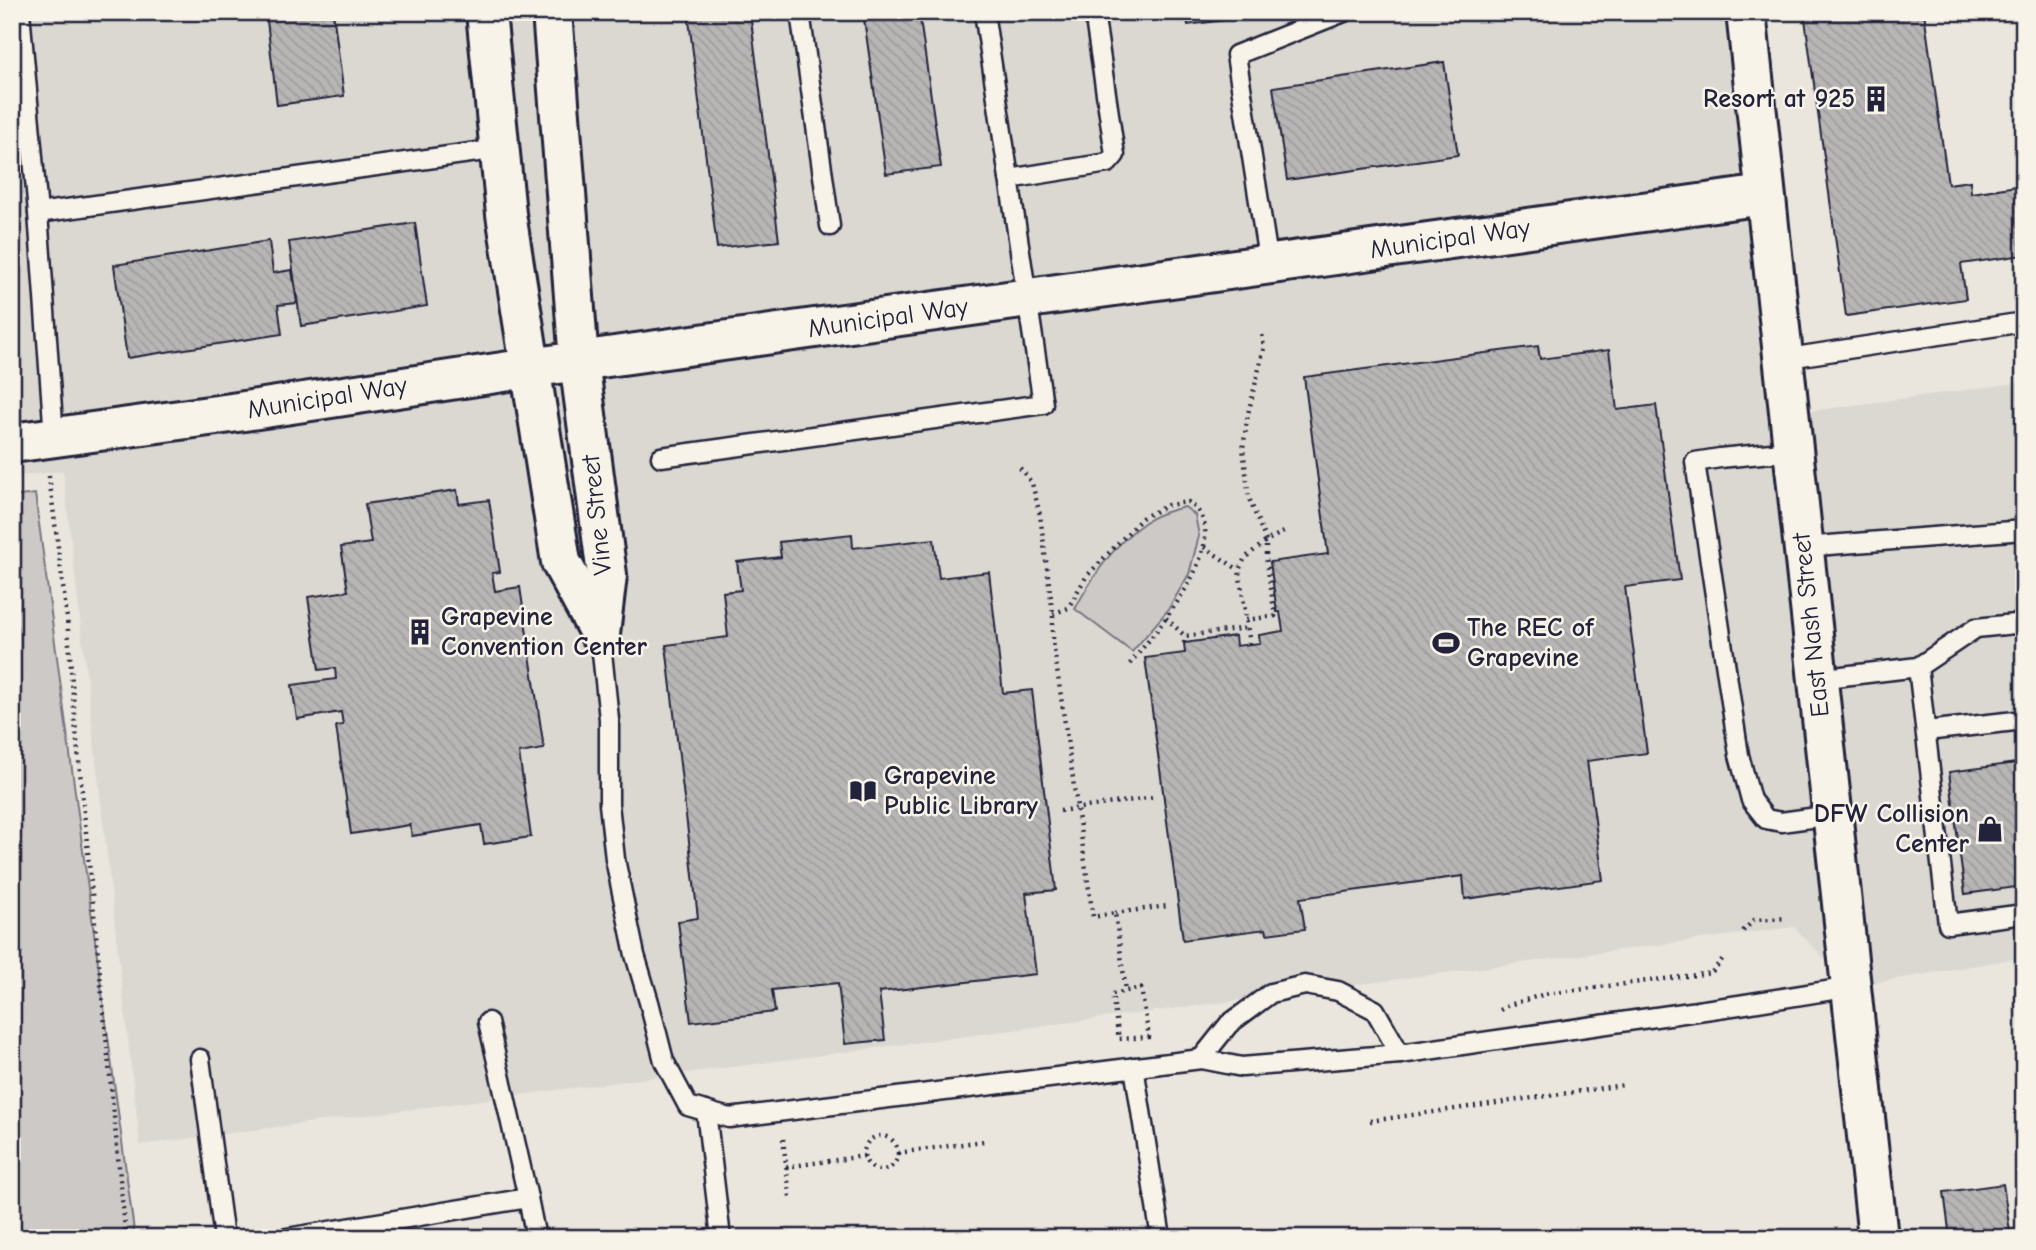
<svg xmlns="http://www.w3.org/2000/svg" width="2036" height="1250" font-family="'Comic Neue',sans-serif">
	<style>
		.built { fill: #dbd8d2 }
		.green { fill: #cdc9c6; stroke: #787680; stroke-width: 2 }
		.building { fill: url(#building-back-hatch); stroke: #22223b; stroke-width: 2 }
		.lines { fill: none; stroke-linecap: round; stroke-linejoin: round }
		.service-casing { stroke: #22223b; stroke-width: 23 }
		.tertiary-casing { stroke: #22223b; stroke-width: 44 }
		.path { stroke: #22223b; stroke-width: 4.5; stroke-dasharray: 2 5; stroke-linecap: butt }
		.service { stroke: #f7f3e8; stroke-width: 18 }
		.tertiary { stroke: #f7f3e8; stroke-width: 38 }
		.labels { text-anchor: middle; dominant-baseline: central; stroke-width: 5; stroke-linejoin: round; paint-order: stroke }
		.poi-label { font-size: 26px; font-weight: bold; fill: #22223b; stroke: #f7f3e8; text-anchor: start }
		.street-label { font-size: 26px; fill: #22223b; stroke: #f7f3e8 }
	</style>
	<defs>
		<pattern id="building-back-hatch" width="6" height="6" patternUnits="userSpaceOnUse" patternTransform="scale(1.75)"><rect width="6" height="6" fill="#b8b6b5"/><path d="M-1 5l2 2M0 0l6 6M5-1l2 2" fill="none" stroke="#9e9c9d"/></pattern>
	</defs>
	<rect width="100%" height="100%" fill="#eae6de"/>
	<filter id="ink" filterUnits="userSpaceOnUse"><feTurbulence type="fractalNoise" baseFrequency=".0143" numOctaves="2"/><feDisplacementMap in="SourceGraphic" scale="14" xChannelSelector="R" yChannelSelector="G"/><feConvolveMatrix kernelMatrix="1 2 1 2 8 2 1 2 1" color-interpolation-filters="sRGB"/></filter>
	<g filter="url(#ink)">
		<path class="built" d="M12 12H1724L1788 414 2024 382V957L1851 987 1794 927 140 1145 63 471 12 477Z"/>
		<g class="green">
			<path d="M35 494 135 1238H12V497Z"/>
			<path d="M1185 507 1195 515 1199 536 1189 574 1168 610 1132 652 1075 609C1091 579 1115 543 1144 523 1156 514 1171 510 1185 507Z"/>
		</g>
		<g class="building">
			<path d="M266 12H333L344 96 277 105Z"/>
			<path d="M688 12H750L779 241 717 248Z"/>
			<path d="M863 12H919L941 167 886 174Z"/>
			<path d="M1186 12H1278V13L1188 25Z"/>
			<path d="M1804 12H1924L1948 184 1970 181 1971 193 2024 185V255L1961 264 1966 299 1846 316Z"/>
			<path d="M1444 62 1458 155 1287 180 1273 87Z"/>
			<path d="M415 223 427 306 301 326 289 242Z"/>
			<path d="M269 241 273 273 292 270 297 303 278 305 282 334 127 358 114 265Z"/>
			<path d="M1538 346 1540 359 1609 350 1617 410 1656 405 1680 580 1625 587 1647 753 1587 761 1603 880 1465 899 1463 876 1300 898 1305 929 1267 934 1266 929 1183 940 1145 658 1185 653 1184 643 1235 636 1236 646 1260 643 1259 635 1283 631 1280 612H1277L1270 562 1328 554 1304 377Z"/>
			<path d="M457 490 459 504 489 500 500 572 492 573 495 591 520 587 544 749 519 753 531 837 484 844 481 825 412 836 410 825 351 834 336 726 343 725 341 712 297 719 292 685 336 679 335 668 319 670 308 597 348 591 341 547 371 543 365 504Z"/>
			<path d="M852 534 853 548 934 539 939 578 989 572 1003 693 1032 690 1056 890 1026 893 1036 974 879 992 885 1040 845 1044 838 983 772 990 775 1012 691 1022 678 921 698 918 666 645 728 637 723 592 741 590 737 562 781 557 779 542Z"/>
			<path d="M2024 762V886L1965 894 1949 772Z"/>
			<path d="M2003 1184 2011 1238H1950L1944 1192Z"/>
		</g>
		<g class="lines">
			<g class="service-casing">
				<g id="service">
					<path d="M20 12 38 213 54 437"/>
					<path d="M800 12 830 226"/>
					<path d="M1009 179 1108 163 1115 155 1094 12"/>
					<path d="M38 213 499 149"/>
					<path d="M1269 265 1236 55 1344 12"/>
					<path d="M1782 359 2024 322"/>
					<path d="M1792 451 1720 458 1695 462 1739 755 1751 800 1766 819 1781 822 1832 815"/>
					<path d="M661 457 1043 404 984 12"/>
					<path d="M1803 547 2024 530"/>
					<path d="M600 634 609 719V804L615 859 635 955 649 1002 664 1061 688 1106 729 1118 1201 1059 1242 1067 1400 1054 1739 1005 1851 987"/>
					<path d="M1918 667 1976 628 2024 623"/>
					<path d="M1817 679 1918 667 1948 924 2024 914"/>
					<path d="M1926 731 2024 720"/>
					<path d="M488 1022 528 1198"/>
					<path d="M200 1059 224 1238"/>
					<path d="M1201 1059 1229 1024 1271 993 1305 985 1338 991 1375 1010 1400 1054"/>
					<path d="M1134 1067 1161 1238"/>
					<path d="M706 1111 721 1238"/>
					<path d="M287 1238 528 1198 536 1238"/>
				</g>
			</g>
			<g class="tertiary-casing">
				<g id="tertiary">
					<path d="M486 12 506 214 561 562 600 634"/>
					<path d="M552 12 579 361 607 575 600 634"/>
					<path d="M1746 12 1878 1238"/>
					<path d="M12 443 231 413 529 368 1764 195"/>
				</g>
			</g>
			<g class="path">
				<path d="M1020 468 1032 483 1040 515 1053 614V642L1093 917 1115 913 1126 991"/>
				<path d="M49 476 67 618 75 721 126 1238"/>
				<path d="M1204 547 1239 570"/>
				<path d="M1053 614 1068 608 1086 577 1142 518 1168 505 1188 502C1242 536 1154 633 1129 665"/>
				<path d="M1166 618 1185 636 1247 628"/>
				<path d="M1246 620 1275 616 1266 557V541L1249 498 1243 448 1248 414 1264 348 1262 333"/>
				<path d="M1184 643 1185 636"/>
				<path d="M1250 644 1239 570 1245 558 1266 541 1285 531"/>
				<path d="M1060 811 1154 797"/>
				<path d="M1115 913 1167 906"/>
				<path d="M1743 931 1754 920 1787 918"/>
				<path d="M1141 988 1149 1037 1119 1039 1112 994Z"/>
				<path d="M1500 1010 1509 1005 1545 994 1711 973 1725 956"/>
				<path d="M1370 1121 1624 1085"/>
				<circle cx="881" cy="1153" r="17"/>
				<path d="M783 1139 790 1197"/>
				<path d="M898 1153 984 1141"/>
				<path d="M786 1167 864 1156"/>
				<path d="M891 1236V1238"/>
			</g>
			<use href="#service" class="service"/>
			<use href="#tertiary" class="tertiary"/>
		</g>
	</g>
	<defs>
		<g id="building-bare" transform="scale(2.1)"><path d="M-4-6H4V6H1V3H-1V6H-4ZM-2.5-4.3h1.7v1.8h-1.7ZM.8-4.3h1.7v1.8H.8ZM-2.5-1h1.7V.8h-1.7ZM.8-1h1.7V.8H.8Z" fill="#22223b" stroke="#f7f3e8" stroke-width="2.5" paint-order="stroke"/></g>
		<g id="stadium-bare" transform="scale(2.1)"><path d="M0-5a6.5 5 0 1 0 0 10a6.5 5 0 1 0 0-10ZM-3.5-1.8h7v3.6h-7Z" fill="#22223b" stroke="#f7f3e8" stroke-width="2.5" paint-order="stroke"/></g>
		<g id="library-bare" transform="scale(2.1)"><path d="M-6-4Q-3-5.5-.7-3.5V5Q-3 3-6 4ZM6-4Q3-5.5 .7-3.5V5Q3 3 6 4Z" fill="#22223b" stroke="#f7f3e8" stroke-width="2.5" paint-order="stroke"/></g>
		<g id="shop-bare" transform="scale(2.1)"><path d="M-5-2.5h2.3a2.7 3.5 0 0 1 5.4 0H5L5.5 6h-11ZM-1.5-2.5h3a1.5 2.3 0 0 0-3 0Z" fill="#22223b" stroke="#f7f3e8" stroke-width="2.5" paint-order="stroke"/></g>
	</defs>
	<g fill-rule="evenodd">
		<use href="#building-bare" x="1876" y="99"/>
		<use href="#building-bare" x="420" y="632"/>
		<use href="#stadium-bare" x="1446" y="643"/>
		<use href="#library-bare" x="863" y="791"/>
		<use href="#shop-bare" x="1990" y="829"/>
	</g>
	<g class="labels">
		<g class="poi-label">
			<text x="1855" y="99" text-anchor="end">Resort at 925</text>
			<text x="441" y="617">Grapevine<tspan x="441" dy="30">Convention Center</tspan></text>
			<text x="1467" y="628">The REC of<tspan x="1467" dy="30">Grapevine</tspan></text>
			<text x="884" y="776">Grapevine<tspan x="884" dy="30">Public Library</tspan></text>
			<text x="1969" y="814" text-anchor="end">DFW Collision<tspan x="1969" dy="30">Center</tspan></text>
		</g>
		<g class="street-label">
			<text transform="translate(1450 239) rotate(-8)">Municipal Way</text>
			<text transform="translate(888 318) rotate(-8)">Municipal Way</text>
			<text transform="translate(327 398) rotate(-9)">Municipal Way</text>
			<text transform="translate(597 515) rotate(-96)">Vine Street</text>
			<text transform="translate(1811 625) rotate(-96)">East Nash Street</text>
		</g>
	</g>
	<rect width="2036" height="1250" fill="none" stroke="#f7f3e8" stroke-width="42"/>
	<rect x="21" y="21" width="1994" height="1208" fill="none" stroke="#22223b" stroke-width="2.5" filter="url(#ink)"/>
</svg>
